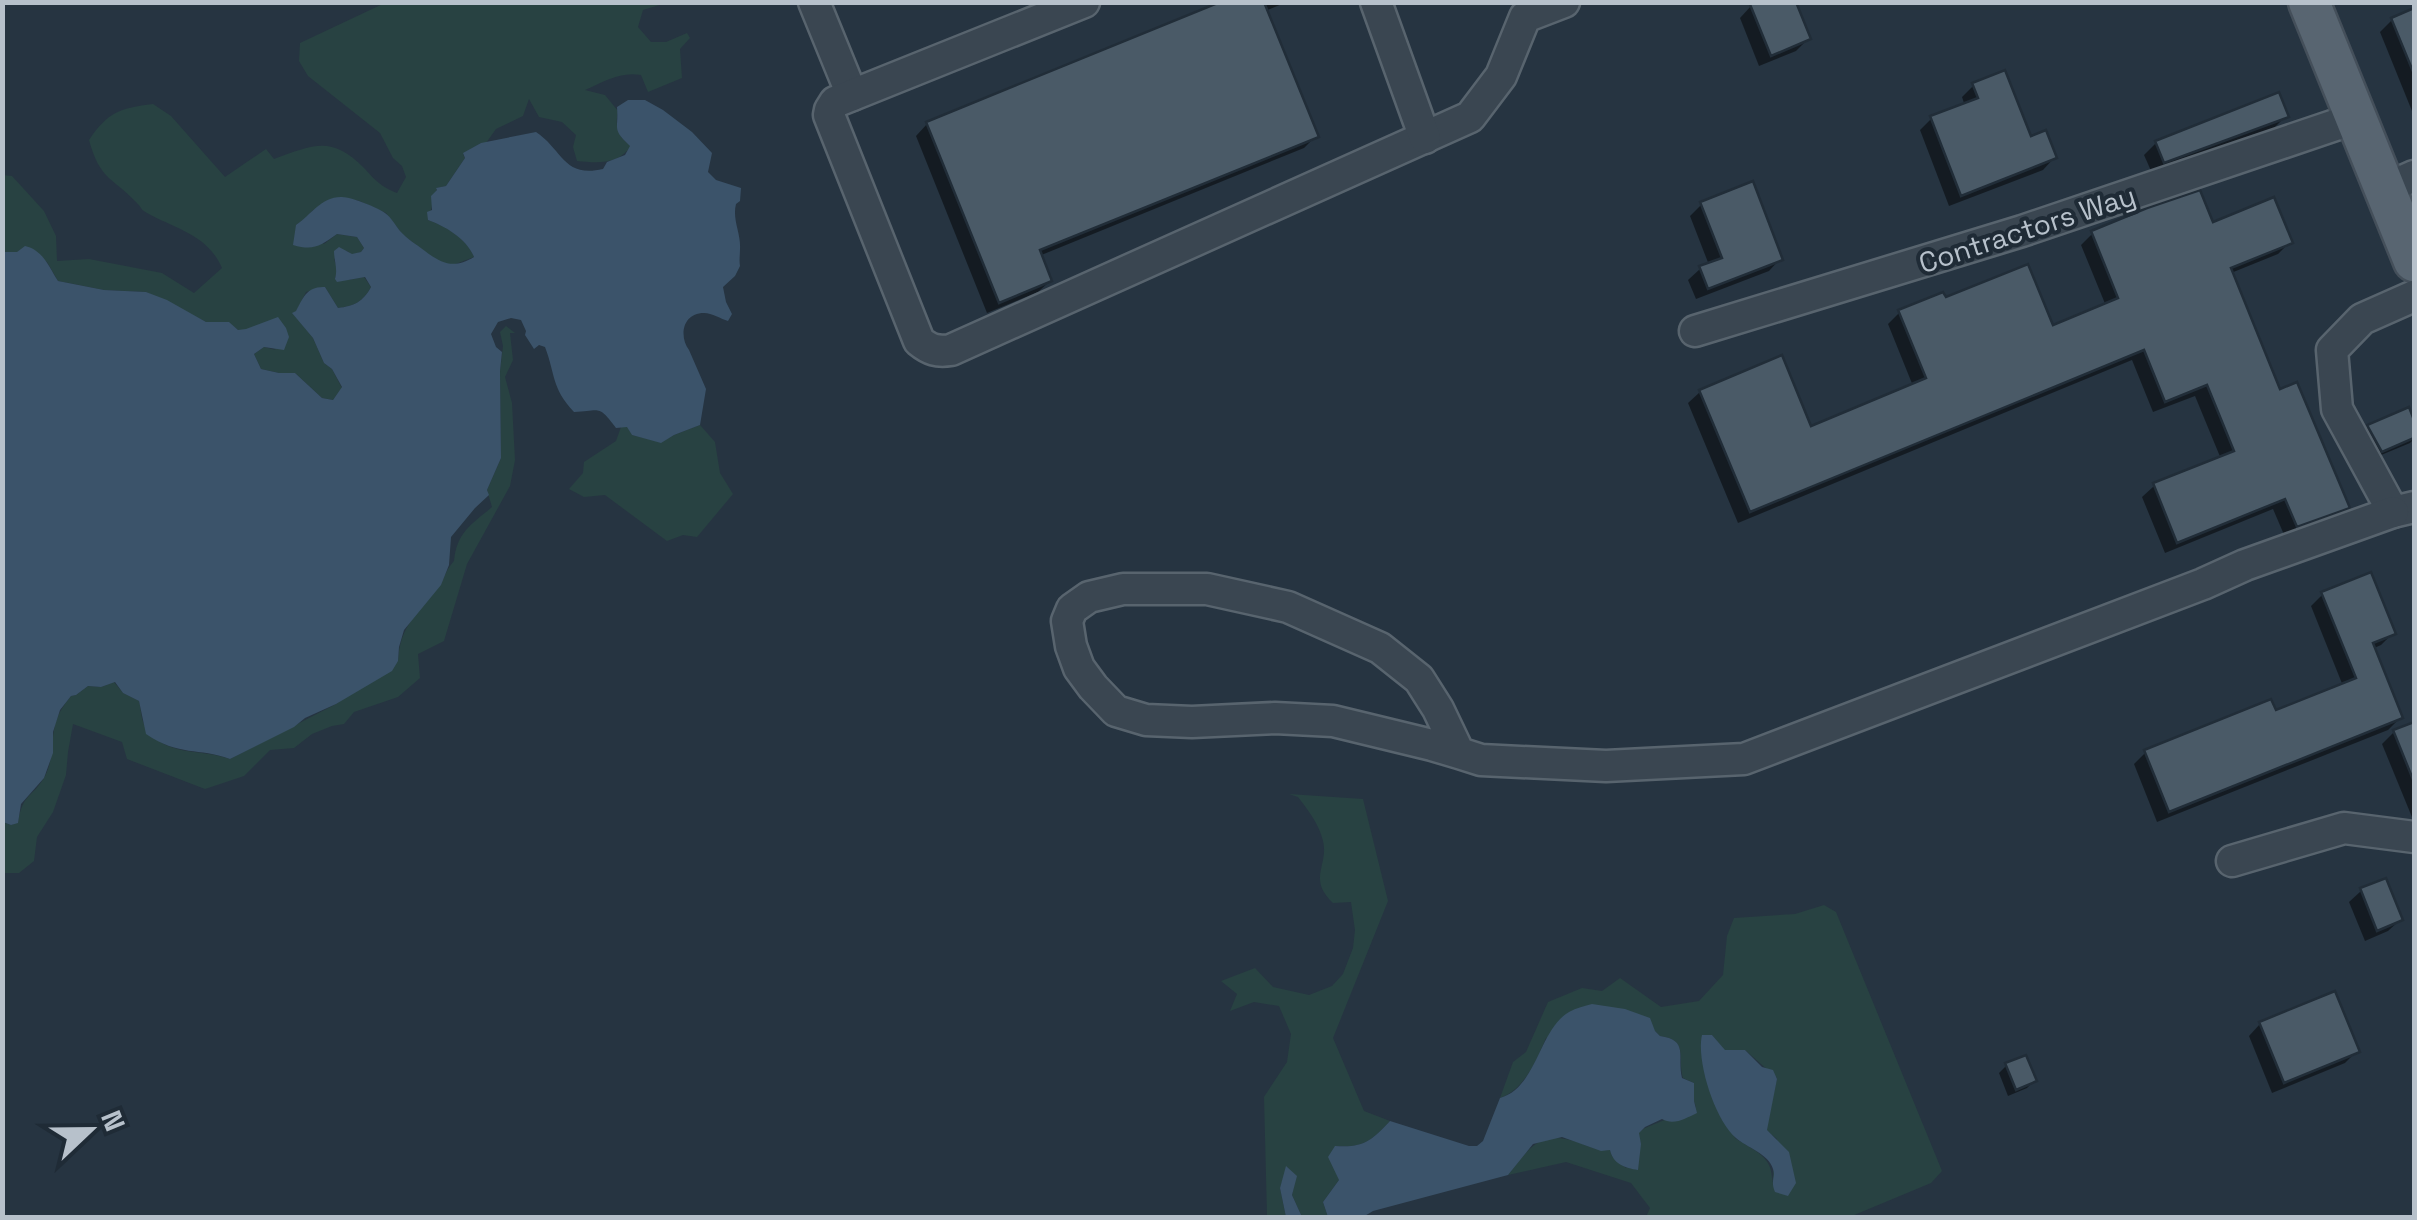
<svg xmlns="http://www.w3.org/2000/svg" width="2417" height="1220" font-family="'Space Grotesk',sans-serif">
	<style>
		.green { fill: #284242; fill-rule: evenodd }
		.water { fill: #3b536a }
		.shadow { fill: #0007 }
		.building { fill: #4a5a67; stroke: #212d38; stroke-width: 2.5 }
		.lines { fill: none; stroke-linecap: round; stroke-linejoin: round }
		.minor-casing { stroke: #58646e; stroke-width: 35 }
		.major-casing { stroke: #444f5a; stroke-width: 45 }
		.minor { stroke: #3a4651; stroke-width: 30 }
		.major { stroke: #586571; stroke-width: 40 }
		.labels { text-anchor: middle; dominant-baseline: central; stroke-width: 8; stroke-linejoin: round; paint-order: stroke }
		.street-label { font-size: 28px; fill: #b7c1cb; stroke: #1f2b36 }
	</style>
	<rect width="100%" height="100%" fill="#263441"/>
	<g class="green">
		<path d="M387 2 666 3 643 10 638 27 651 42H666L687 33 690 38 680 49 682 78 648 92 641 75C621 71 603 82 585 90L605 95 618 111C615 128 617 135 631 146 618 165 598 163 577 161L573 147 576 135 562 122 539 117 529 99 523 116 496 129 486 143H481L463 154 465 158 446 186 437 188 428 220C446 226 467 239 474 257L453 265 440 263 403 235 386 213 357 200 313 210 306 218 296 225 324 244 337 234 357 237 364 248 361 252 352 255 347 251 334 259 338 271 335 278 348 280 364 277 371 287C363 302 354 306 338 308L325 287 306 292 296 312 293 313 313 338 324 363 332 369 342 388 333 400 322 398 295 373H279L261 369 254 354 264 347 276 350 246 330H238L228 322H206L146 292 104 290 58 281 47 262 17 252H3L2 175 12 176 44 211 56 236 57 261 89 259 162 273 194 293 222 268C208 235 176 229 147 213 138 207 144 210 136 202 111 176 100 180 89 140 108 112 120 108 153 104L171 116 225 177 266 149 274 159C314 145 331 135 364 168 376 181 380 186 397 193L406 177 402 166 393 158 380 133 308 76 299 61 300 43Z"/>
		<path d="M506 326 515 333H510L513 360 505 377 512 403 515 460 510 486 467 564 444 641 418 654 420 678 398 697 354 712 344 724 332 726 312 734 294 748 270 750 244 776 205 789 127 759 122 742 73 724 68 752 66 775 53 812 37 837 34 861 19 873H3L2 822 11 825 18 822C23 792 33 798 45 776 53 761 51 746 54 730 56 716 63 706 71 696L76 695 88 686 101 687 114 682 123 693 139 701C141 708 141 718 144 724 162 758 200 748 230 759L336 704 398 661C400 626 417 614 437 589 444 580 446 569 454 561 457 532 471 525 492 507L487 490 501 458 500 371 503 346 500 332Z"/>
		<path d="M700 425 715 442 720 473 733 494 697 537 683 535 667 541 605 495 584 497 569 489 583 473 584 462 616 441 621 427H628L632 435 661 442 674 435Z"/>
		<path d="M1289 794 1363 799 1388 901 1333 1038 1364 1111 1390 1121C1371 1141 1364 1148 1336 1146L1339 1180 1323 1202 1328 1217H1302L1292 1195 1296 1176 1287 1167 1280 1188 1286 1217H1269L1267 1215 1264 1097 1287 1062 1291 1034 1279 1006 1254 1002 1230 1011 1237 994 1221 981 1255 968 1273 987 1309 995 1332 986 1343 974 1353 948 1355 930 1351 902 1333 903C1307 879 1329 865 1323 841 1319 824 1308 810 1298 797Z"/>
		<path d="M1824 905 1836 912 1942 1171 1931 1183 1847 1218 1646 1217 1650 1208 1631 1183 1566 1162 1508 1175C1531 1146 1540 1129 1580 1143 1590 1147 1599 1151 1610 1150L1612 1156 1626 1168 1641 1144 1638 1133 1645 1128 1696 1107 1694 1101V1083L1683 1078C1677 1057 1689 1040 1660 1036L1655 1031 1546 1038C1537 1060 1524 1090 1500 1098L1513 1062 1526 1052 1548 1002 1582 988 1602 991 1620 978 1661 1007 1699 1001 1723 975 1727 936 1734 918 1795 914ZM1712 1035 1725 1051 1745 1050 1777 1078 1766 1130 1777 1139 1772 1185C1774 1156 1756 1152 1735 1138Z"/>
	</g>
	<g class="water">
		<path d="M628 100H645L663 110 692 132 712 153 708 172 716 180 741 188 740 201 736 204C732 220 741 233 740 249 740 255 739 260 740 266L735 276 723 287 726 302 732 314 728 321C721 319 712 313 704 313 682 313 679 337 689 350L706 389 700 425 674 435 661 443 632 435 627 427 616 428C598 404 601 411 574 412 551 387 556 376 545 347L539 345 534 349 525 335 526 331 521 320 511 318 498 322 491 334 496 347 502 352 500 371 501 458 487 490 489 495 475 508 451 537 449 565 441 585 404 630 399 647 398 661 392 671 336 704 305 718 294 727 230 759C198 747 180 757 146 734L139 701 123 693 115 682 101 687 88 686 76 695 71 696 60 710 53 732V753L44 778 21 804 18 823 11 825 3 822V252H17L25 246C43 250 49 267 58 281L104 290 146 292 167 300 206 322H229L238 330 246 329 278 317 286 328 289 337 284 350 264 347 254 354 261 369 279 373H295L322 398 333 400 342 387 332 369 324 363 313 338 292 313 296 311C303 298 307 286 325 287L338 308C354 306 363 302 371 287L365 277 337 282 335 279C338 268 334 261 334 251L339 247 352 254 361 252 364 248 357 237 337 234C320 246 314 251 293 245L296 225C311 215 321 197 341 197 349 196 379 208 385 213 391 217 396 226 400 231 407 239 416 244 425 251 442 264 454 269 474 257 467 239 445 226 428 220L427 212 432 210 431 196 437 190 436 188 446 186 465 158 463 153 481 143 536 132C563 150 563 178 603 169L607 162 625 155 630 146C611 128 619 130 617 107Z"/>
		<path d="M1592 1004 1625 1009 1650 1018 1655 1031 1660 1036C1689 1040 1677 1056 1682 1078L1694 1083V1101L1697 1113C1686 1118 1674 1126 1662 1119L1645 1127 1639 1133 1641 1144 1638 1170C1625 1168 1613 1164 1610 1150L1601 1151 1562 1137 1533 1144 1508 1175 1373 1211 1363 1217H1328L1323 1202 1339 1180 1328 1157 1335 1146C1364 1148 1371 1141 1390 1121L1469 1146H1477L1483 1141 1500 1098C1537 1088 1539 1029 1569 1012 1576 1008 1585 1006 1592 1004Z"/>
		<path d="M1702 1035H1712L1725 1050H1745L1762 1067 1773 1070 1777 1079 1767 1130 1789 1152 1796 1183 1788 1196 1775 1192C1770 1180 1776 1178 1773 1169 1769 1154 1746 1147 1736 1138 1715 1120 1696 1061 1702 1035Z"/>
		<path d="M1286 1166 1297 1176 1292 1195 1302 1217H1286L1280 1188Z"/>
	</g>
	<g class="shadow">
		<path d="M1227 2H1287L1265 11 1316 136 1304 148 1039 256 1050 281 1038 292 987 313 916 136 927 124Z"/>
		<path d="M1751 6 1808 39 1796 51 1759 66 1740 18Z"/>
		<path d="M2414 11V116L2380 32 2392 20Z"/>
		<path d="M1974 85 2030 139 2054 158 2043 170 1949 206 1920 130 1932 118 1965 106 1962 97Z"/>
		<path d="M2286 116 2274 128 2152 173 2144 155 2156 143Z"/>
		<path d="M1702 204 1780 259 1769 271 1696 299 1688 280 1700 269 1709 265 1690 216Z"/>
		<path d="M2212 225 2290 242 2278 254 2231 273 2279 393 2347 507 2335 519 2285 537 2273 509 2165 553 2142 497 2154 486 2221 459 2195 396 2153 412 2132 360 1738 523 1688 403 1700 392 1810 429 1913 386 1888 324 1900 312 1944 301 2052 328 2106 306 2081 245 2093 233Z"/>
		<path d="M2408 411 2414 426V439L2410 443 2374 458 2361 434 2368 427Z"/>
		<path d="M2323 594 2393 633 2381 645 2372 649 2400 718 2388 730 2157 822 2134 764 2146 752 2274 714 2343 686 2311 606Z"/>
		<path d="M2414 724V822L2382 744 2394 732Z"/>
		<path d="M2361 891 2400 920 2388 931 2365 941 2349 902Z"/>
		<path d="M2260 1024 2357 1051 2345 1063 2272 1093 2249 1036Z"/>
		<path d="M2007 1065 2034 1081 2027 1088 2008 1096 1999 1073Z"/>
	</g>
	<g class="building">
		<path d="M1220 2H1264L1319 137 1040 250 1052 281 999 303 926 122Z"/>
		<path d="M1749 2H1796L1811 39 1771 56Z"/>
		<path d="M2414 8V74L2391 18Z"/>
		<path d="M2005 70 2031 136 2046 130 2057 158 1961 196 1930 116 1978 98 1972 83Z"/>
		<path d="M2279 92 2289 117 2164 163 2155 141Z"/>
		<path d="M1753 181 1783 260 1708 289 1699 266 1722 258 1700 202Z"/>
		<path d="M2200 190 2213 222 2274 197 2293 243 2231 268 2280 389 2297 382 2350 508 2297 527 2285 499 2177 543 2153 483 2234 451 2207 385 2165 402 2144 350 1750 512 1699 390 1782 355 1811 426 1926 378 1898 310 1943 292 1946 297 2028 264 2053 325 2118 298 2091 231 2147 208Z"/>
		<path d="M2409 407 2414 420V438L2382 452 2367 425Z"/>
		<path d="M2371 572 2396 634 2373 643 2403 718 2169 812 2144 750 2271 699 2276 710 2356 678 2321 592Z"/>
		<path d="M2414 722V782L2393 730Z"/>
		<path d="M2386 878 2403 920 2377 931 2360 888Z"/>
		<path d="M2335 991 2360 1052 2284 1083 2259 1022Z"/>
		<path d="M2026 1055 2037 1081 2016 1090 2005 1063Z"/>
	</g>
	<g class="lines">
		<g class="minor-casing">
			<g id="minor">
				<path d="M814 2 852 95"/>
				<path d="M1084 2 835 102 830 110 829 115 919 341C930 350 937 352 951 350L1470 117 1501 76 1525 17 1564 2"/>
				<path d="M1376 2 1425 138"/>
				<path d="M2385 189 2414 176"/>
				<path d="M2414 296 2362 319 2332 350 2337 409 2393 512 2414 507"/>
				<path d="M1695 331 2022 231 2356 118"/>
				<path d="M1459 753 1438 709 1419 679 1380 648 1288 607 1207 589H1123L1089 597 1072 609 1067 621 1071 646 1079 668 1093 687 1116 711 1146 720 1192 722 1275 718 1333 721 1432 745 1459 753 1481 760 1606 766 1744 759 2203 584 2245 565 2393 512"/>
				<path d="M2232 861 2344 828 2414 837"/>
			</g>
		</g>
		<g class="major-casing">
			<path id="major" d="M2309 2 2414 261"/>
		</g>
		<use href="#minor" class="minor"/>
		<use href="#major" class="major"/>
	</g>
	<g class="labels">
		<g class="street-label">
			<text transform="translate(2027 229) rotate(-18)">Contractors Way</text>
		</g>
	</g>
	<rect width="2417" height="1220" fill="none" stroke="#b7c1cb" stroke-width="10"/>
	<g transform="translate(90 1130) rotate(68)" stroke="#1f2b36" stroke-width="8" paint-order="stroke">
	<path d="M0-8L18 38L0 25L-18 38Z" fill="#b7c1cb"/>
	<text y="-15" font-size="28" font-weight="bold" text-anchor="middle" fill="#b7c1cb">N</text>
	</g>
</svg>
